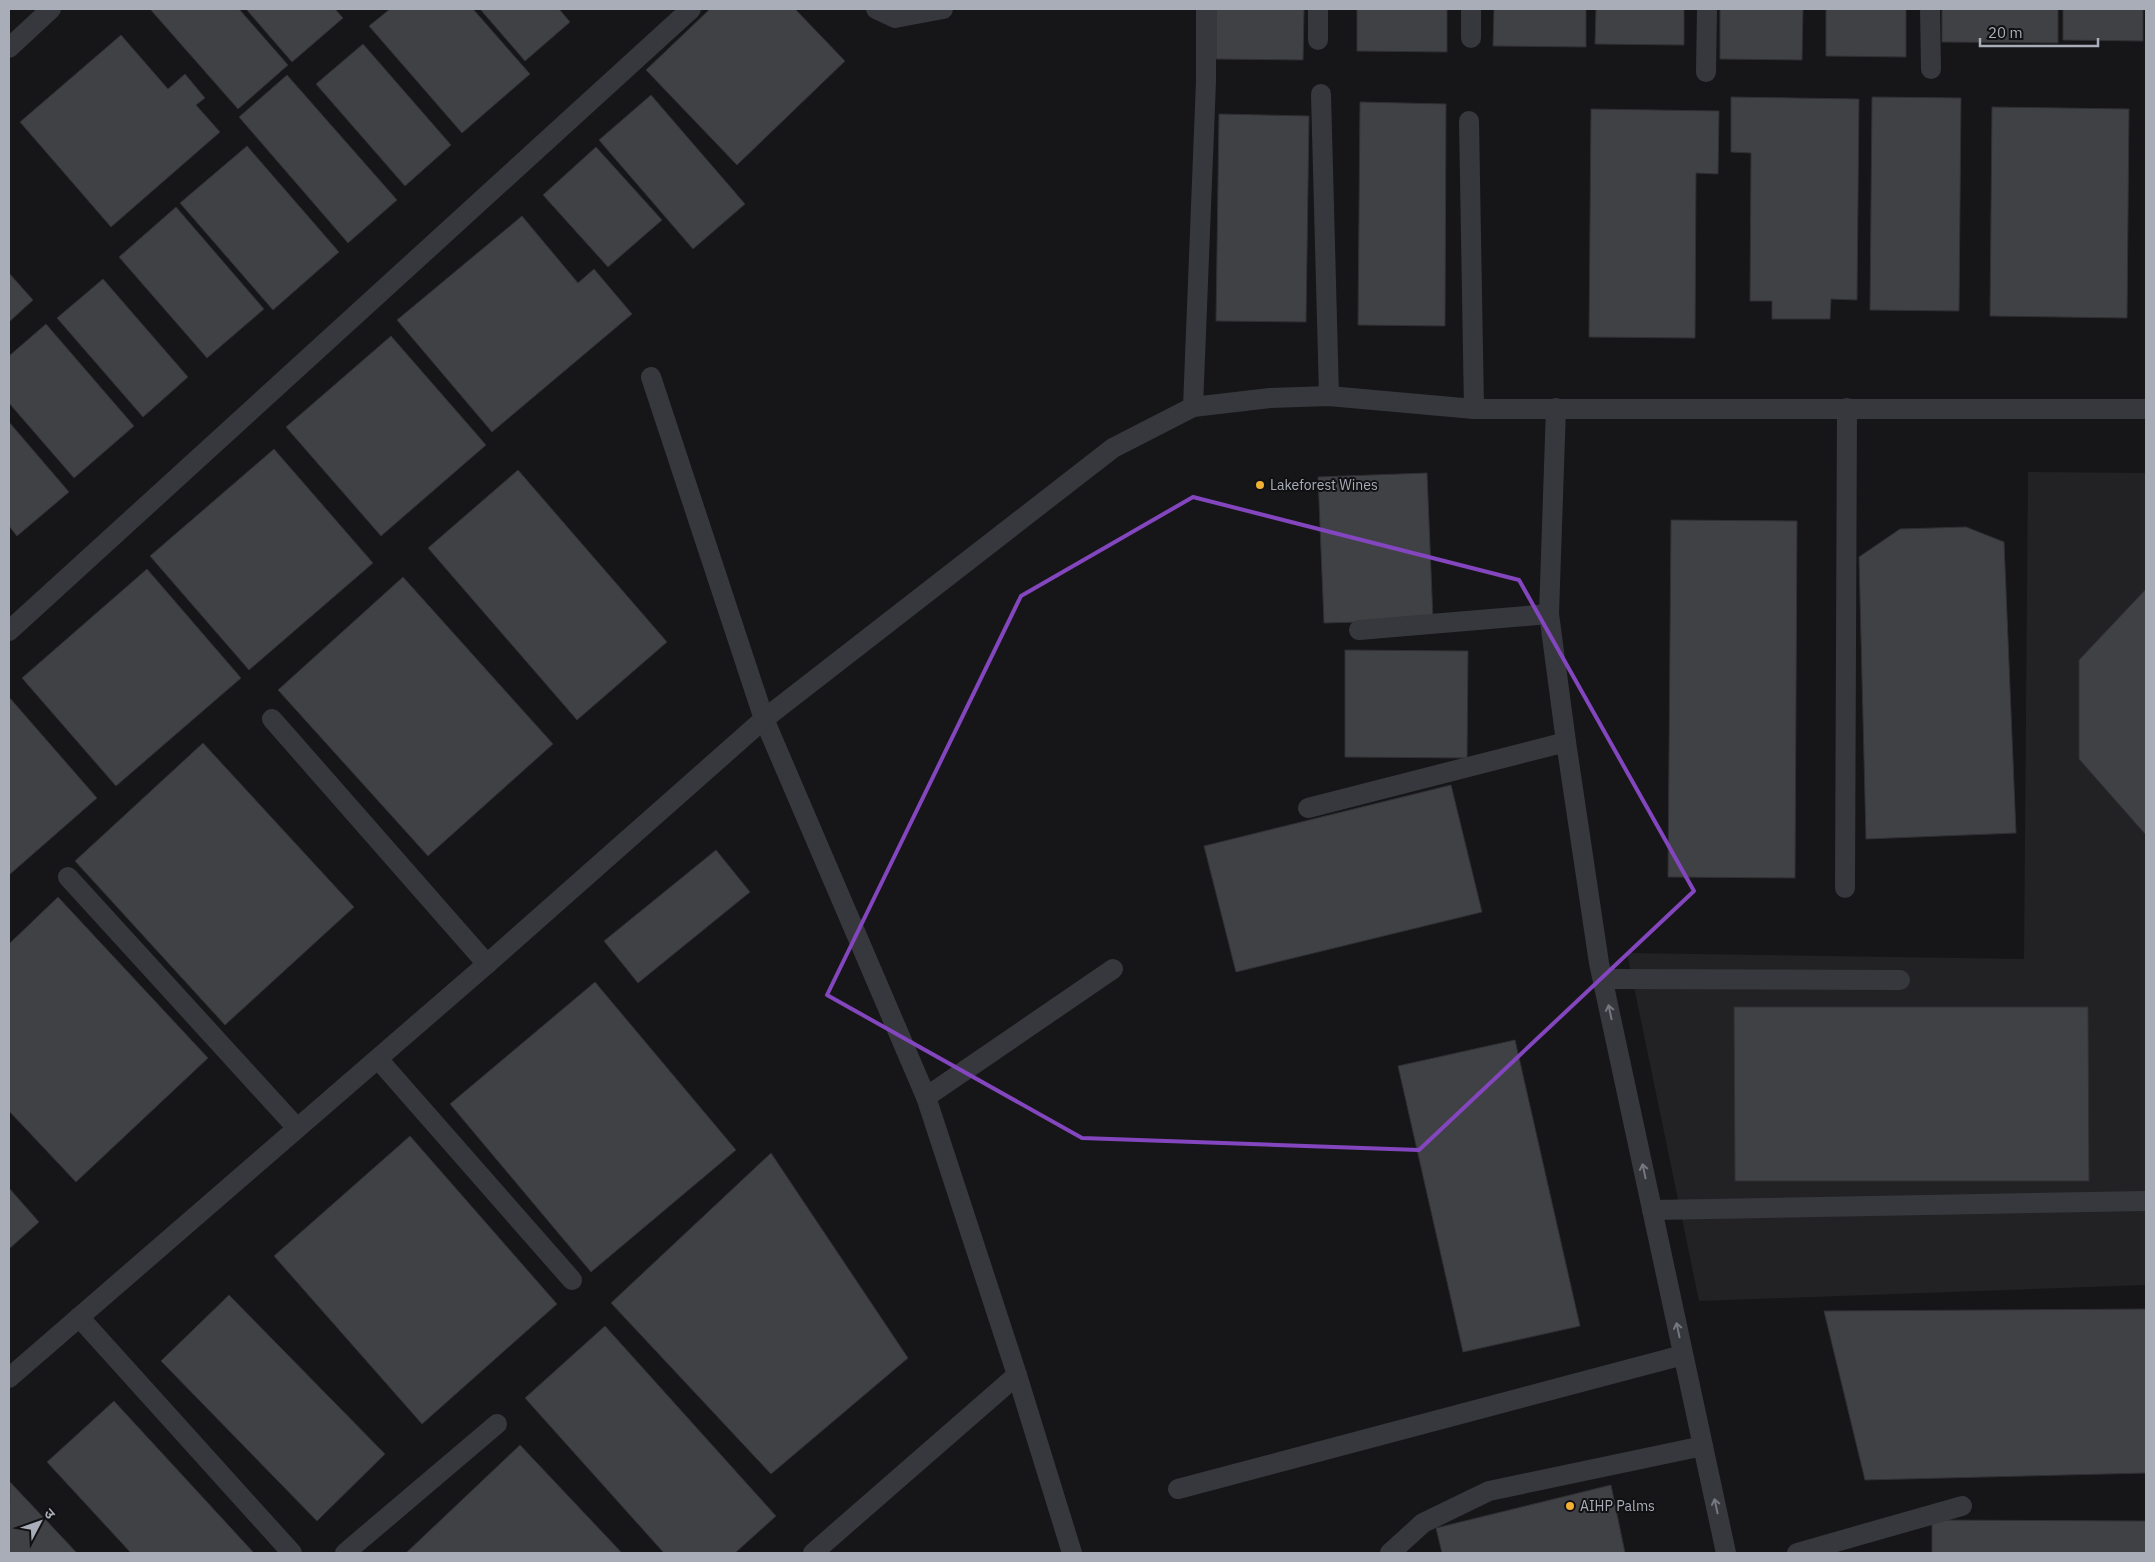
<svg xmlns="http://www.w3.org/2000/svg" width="2155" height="1562" font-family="'IBM Plex Sans','Noto Sans Devanagari',sans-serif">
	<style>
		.built { fill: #222225 }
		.building { fill: #404145; stroke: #303034 }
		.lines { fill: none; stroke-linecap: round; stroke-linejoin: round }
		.lane { stroke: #37383d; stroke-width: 20 }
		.oneway { stroke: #757881 }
		.marked { fill: none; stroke: #8446be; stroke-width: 4; stroke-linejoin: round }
		.poi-dot { fill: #f2b134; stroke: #111113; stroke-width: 2 }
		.labels { text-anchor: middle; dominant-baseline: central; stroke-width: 4; stroke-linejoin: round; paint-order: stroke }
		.poi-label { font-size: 14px; fill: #a8adb8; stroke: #111113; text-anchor: start }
	</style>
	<rect width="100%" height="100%" fill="#161618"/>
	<path class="built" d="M2028 472 2146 473V1285L1699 1301 1627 953 2024 959Z"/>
	<g class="building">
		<path d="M150 9H239L288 65 238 109Z"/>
		<path d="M246 9H335L343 18 292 62Z"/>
		<path d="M390 9H473L530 74 462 133 369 26Z"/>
		<path d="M480 9H559L570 22 525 61Z"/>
		<path d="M710 9H795L845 61 737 165 646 70Z"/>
		<path d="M1216 9H1304L1303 60 1216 59Z"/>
		<path d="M1357 9H1447V52L1357 51Z"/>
		<path d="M1494 9H1586V47L1493 46Z"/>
		<path d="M1596 9H1684V45L1595 44Z"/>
		<path d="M1720 9H1803L1802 60 1720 59Z"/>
		<path d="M1826 9H1906V57L1826 56Z"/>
		<path d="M1942 9H2058V43L1942 42Z"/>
		<path d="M2063 9H2143V41L2063 40Z"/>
		<path d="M121 35 168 89 185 74 205 98 196 105 220 132 111 227 20 122Z"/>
		<path d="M363 44 451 145 405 186 316 84Z"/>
		<path d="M287 75 397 200 348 243 239 117Z"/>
		<path d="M651 95 745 204 693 249 599 140Z"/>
		<path d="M1731 97 1859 99 1857 300 1831 299 1830 319H1772V301H1750L1751 153 1731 152Z"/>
		<path d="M1872 97 1961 98 1959 311 1870 310Z"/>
		<path d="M1360 102 1446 104 1445 326 1358 325Z"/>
		<path d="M1992 107 2129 109 2127 318 1990 316Z"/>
		<path d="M1591 109 1719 111 1718 174 1696 173 1695 338 1589 337Z"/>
		<path d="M1219 114 1309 116 1306 322 1216 321Z"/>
		<path d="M247 146 339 252 273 310 180 203Z"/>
		<path d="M596 147 662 220 608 267 543 195Z"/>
		<path d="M176 207 264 309 207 358 119 257Z"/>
		<path d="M522 216 578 283 594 269 632 314 492 432 397 320Z"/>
		<path d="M9 273 33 300 9 322Z"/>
		<path d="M103 279 188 377 143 417 57 318Z"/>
		<path d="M46 324 134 426 74 478 9 403V356Z"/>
		<path d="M391 336 486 445 381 536 286 427Z"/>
		<path d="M9 422 69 492 17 536 9 526Z"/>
		<path d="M274 449 373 563 249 670 150 556Z"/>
		<path d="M518 470 667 642 577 720 428 548Z"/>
		<path d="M1427 473 1433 620 1324 623 1318 477Z"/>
		<path d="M1671 520 1797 521 1795 878 1668 877Z"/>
		<path d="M1966 527 2004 542 2016 833 1866 839 1859 557 1900 529Z"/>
		<path d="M147 569 241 678 116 786 22 678Z"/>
		<path d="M403 577 553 744 428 856 278 690Z"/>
		<path d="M2146 589V835L2079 759V660Z"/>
		<path d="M1345 650 1468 651 1467 758 1345 757Z"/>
		<path d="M9 697 97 798 9 875Z"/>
		<path d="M203 743 354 907 225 1025 75 861Z"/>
		<path d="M1451 785 1482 912 1236 972 1204 846Z"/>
		<path d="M716 850 750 892 638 983 604 941Z"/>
		<path d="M58 897 208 1058 76 1182 9 1111V944Z"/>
		<path d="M595 982 736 1150 591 1272 450 1104Z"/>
		<path d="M1734 1007H2088L2089 1181H1735Z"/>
		<path d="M1515 1040 1580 1326 1463 1352 1398 1066Z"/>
		<path d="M410 1136 557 1304 422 1424 274 1256Z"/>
		<path d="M771 1153 908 1358 771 1474 611 1303Z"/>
		<path d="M9 1188 39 1222 9 1249Z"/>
		<path d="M229 1295 385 1454 317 1521 161 1361Z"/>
		<path d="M2146 1309V1473L1865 1480 1824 1311Z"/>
		<path d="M605 1326 776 1516 735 1553H664L525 1398Z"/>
		<path d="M114 1401 254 1553H131L47 1462Z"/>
		<path d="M520 1445 622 1553H406Z"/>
		<path d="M10 1482 77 1553H9Z"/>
		<path d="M1611 1485 1625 1553H1442L1436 1528Z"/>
		<path d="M1932 1520 2146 1521V1553H1932Z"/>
	</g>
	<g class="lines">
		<g class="lane">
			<path d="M876 9 895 18 943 9"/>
			<path d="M1318 9V40"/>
			<path d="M1930 9 1931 69"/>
			<path d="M1471 38V9"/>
			<path d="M9 48 51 9"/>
			<path d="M1706 72 1707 9"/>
			<path d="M1321 94 1329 396"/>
			<path d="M1469 121 1474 409"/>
			<path d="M651 377 764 719 926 1097 1017 1375 1072 1553"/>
			<path d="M1193 407 1206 81V9"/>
			<path d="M1556 408 1549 614 1566 742 1599 963 1726 1553"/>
			<path d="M1359 630 1549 614"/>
			<path d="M9 631 691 9"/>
			<path d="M272 719 487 964"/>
			<path d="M1308 808 1566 742"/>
			<path d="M68 877 297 1128"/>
			<path d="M1845 888 1847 408"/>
			<path d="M1603 979 1900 980"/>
			<path d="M378 1059 572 1280"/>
			<path d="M926 1097 1113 969"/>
			<path d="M1652 1210 2146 1201"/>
			<path d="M79 1317 292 1553"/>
			<path d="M9 1378 487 964 764 719 1113 448 1193 407 1270 398 1329 396 1474 409H2146"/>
			<path d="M1178 1489 1683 1355"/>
			<path d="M345 1553 497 1424"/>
			<path d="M813 1553 1017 1375"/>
			<path d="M1390 1553 1423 1523 1489 1491 1703 1446"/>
			<path d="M1797 1553 1962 1506"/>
		</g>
	</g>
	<defs><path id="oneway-shaft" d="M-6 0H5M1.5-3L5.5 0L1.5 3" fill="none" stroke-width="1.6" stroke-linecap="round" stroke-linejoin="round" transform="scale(1.25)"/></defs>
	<g class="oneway">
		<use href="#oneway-shaft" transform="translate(1610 1012) rotate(-102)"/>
		<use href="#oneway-shaft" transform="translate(1644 1171) rotate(-102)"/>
		<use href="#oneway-shaft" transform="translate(1678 1330) rotate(-102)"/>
		<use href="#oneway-shaft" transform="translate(1716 1506) rotate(-102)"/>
	</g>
	<path class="marked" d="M1193 497 1519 580 1694 891 1419 1150 1082 1138 827 995 1021 596Z"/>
	<g class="poi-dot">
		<circle cx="1260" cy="485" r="5"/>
		<circle cx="1570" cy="1506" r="5"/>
	</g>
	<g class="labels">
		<g class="poi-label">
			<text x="1270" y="485">Lakeforest Wines</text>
			<text x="1580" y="1506">AIHP Palms</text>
		</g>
	</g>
	<rect width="2155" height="1562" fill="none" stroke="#a8adb8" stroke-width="20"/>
	<g transform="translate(40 1522) rotate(49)" stroke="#111113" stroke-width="4" paint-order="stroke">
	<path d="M0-4L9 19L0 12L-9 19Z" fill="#a8adb8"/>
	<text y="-8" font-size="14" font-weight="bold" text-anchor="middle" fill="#a8adb8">उ</text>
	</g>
	<path d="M1980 38v8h118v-8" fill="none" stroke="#a8adb8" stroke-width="2.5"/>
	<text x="1988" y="38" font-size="15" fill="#a8adb8" stroke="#111113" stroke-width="4" paint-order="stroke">20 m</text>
</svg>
